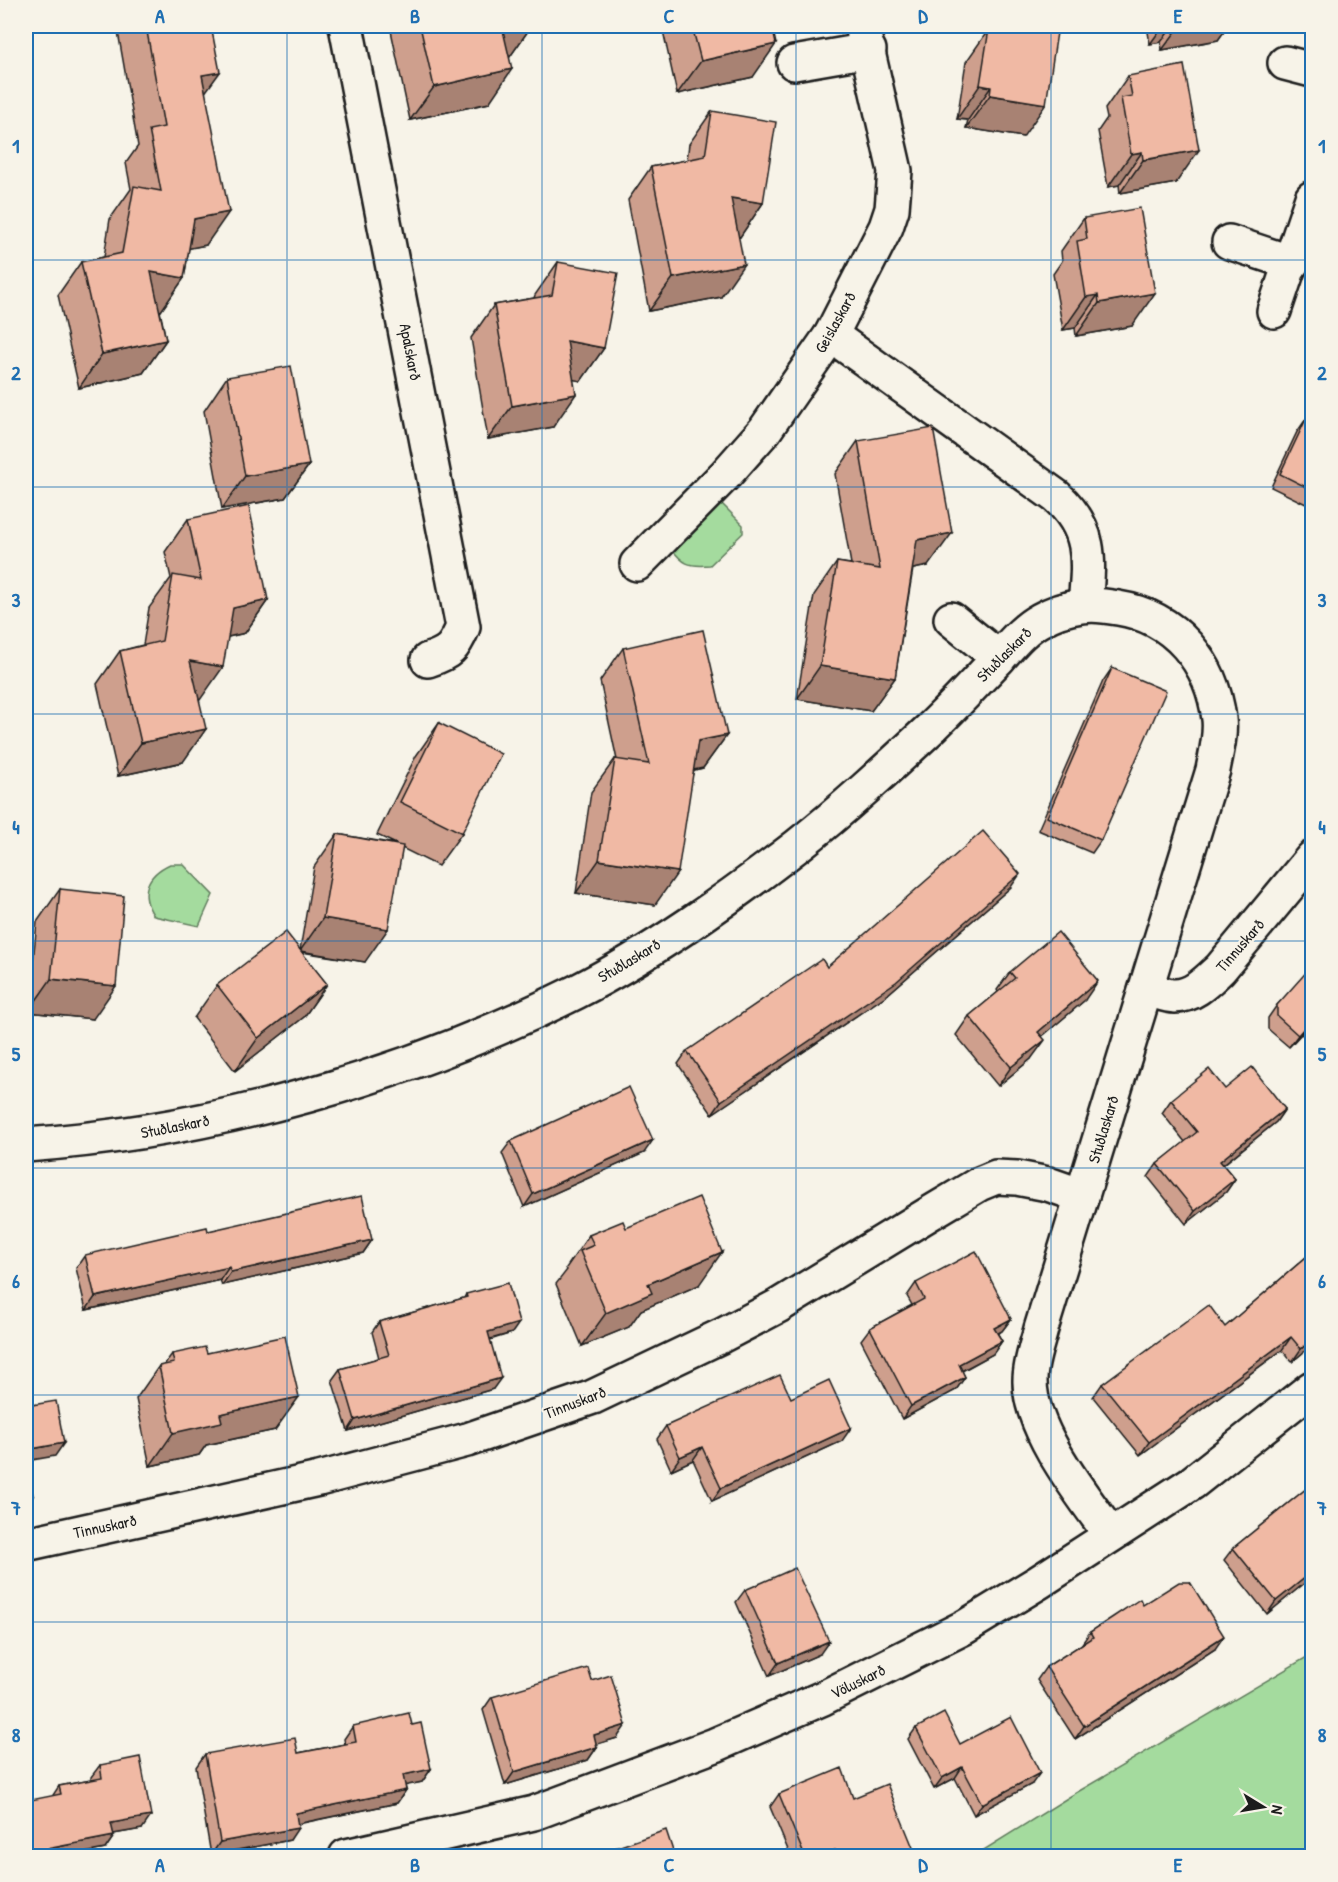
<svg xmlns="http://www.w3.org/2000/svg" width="1338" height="1882" font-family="'Patrick Hand',sans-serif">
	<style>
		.green { fill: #a4db9e; stroke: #607c5d; stroke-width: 1.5 }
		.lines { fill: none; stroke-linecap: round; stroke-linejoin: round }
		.minor-casing { stroke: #1c1c1c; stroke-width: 38 }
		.minor { stroke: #f7f3e8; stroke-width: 33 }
		.wall { fill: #ce9f8d; stroke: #1c1c1c; stroke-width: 1.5 }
		.shaded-wall { fill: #a88273; stroke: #1c1c1c; stroke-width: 1.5 }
		.building { fill: #f0b9a4; stroke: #1c1c1c; stroke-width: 1.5 }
		.grid { fill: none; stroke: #1f6fb2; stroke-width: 1.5; stroke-opacity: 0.55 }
		.labels { text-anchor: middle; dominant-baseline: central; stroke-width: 4.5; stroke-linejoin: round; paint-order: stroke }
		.street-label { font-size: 16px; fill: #1c1c1c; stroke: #f7f3e8 }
		.neatline { fill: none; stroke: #1f6fb2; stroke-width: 2 }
		.grid-label { font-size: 20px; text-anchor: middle; font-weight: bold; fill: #1f6fb2 }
	</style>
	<rect width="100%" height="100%" fill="#f7f3e8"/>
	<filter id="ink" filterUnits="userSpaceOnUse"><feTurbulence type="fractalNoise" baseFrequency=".0167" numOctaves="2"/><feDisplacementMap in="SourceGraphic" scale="12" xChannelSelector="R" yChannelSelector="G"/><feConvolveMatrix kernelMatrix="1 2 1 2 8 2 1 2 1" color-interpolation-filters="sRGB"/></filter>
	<g filter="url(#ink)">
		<g class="green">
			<path d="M715 497 743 525V533L710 565C688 567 683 564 670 547Z"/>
			<path d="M170 864H183L213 895 199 926 154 916C139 894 146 875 170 864Z"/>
			<path d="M1312 1654V1856H974L1069 1797Z"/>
		</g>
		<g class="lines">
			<g class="minor-casing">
				<g id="minor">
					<path d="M346 26 463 627C454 648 450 653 428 660"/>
					<path d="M794 63 869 50"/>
					<path d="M1285 63 1312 70"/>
					<path d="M1229 242 1292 263"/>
					<path d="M1274 311 1312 198"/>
					<path d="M831 335 1057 497C1093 530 1089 560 1085 605"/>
					<path d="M637 564 726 474 765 430 831 335 886 227 892 209 895 171 862 26"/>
					<path d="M951 619 999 658"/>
					<path d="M1146 989C1155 991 1166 996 1175 996 1193 996 1207 981 1220 969L1312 858"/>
					<path d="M26 1145C213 1132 408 1076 576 992 654 952 728 899 797 846 844 809 887 769 930 729 953 707 975 683 997 660 1010 646 1023 629 1040 620 1052 613 1067 608 1082 606 1093 604 1107 606 1118 608 1175 617 1212 662 1219 719 1221 736 1216 753 1213 770L1041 1329C1037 1345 1030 1363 1030 1380 1029 1429 1082 1495 1111 1535"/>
					<path d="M26 1544 319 1479 467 1440 593 1397 721 1336 778 1306 927 1215 979 1184 996 1177 1017 1178 1048 1184 1082 1196"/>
					<path d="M346 1856 534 1813 715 1745 823 1698 965 1627 1039 1582 1192 1483 1312 1388"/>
				</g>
			</g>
			<use href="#minor" class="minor"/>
		</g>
		<g class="wall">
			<path d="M117 26H211L205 92 206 245 189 248 184 278 161 311H160L166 340 143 373 79 388 58 295 81 262 104 257 110 219 131 189 126 163 138 146Z"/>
			<path d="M390 26H531L530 28 509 58 489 103 410 120Z"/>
			<path d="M662 26H772L753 77 677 94Z"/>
			<path d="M993 26H1058L1023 137 966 128 968 120 957 119 966 62 989 29H990Z"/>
			<path d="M1147 26H1228L1218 40 1162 50 1161 42 1150 44Z"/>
			<path d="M1128 76 1176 183 1120 193 1119 185 1108 187 1098 131 1107 118 1105 109Z"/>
			<path d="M712 111 763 203 740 237 738 236 721 297 649 311 628 200 651 167 687 160 689 144Z"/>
			<path d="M1084 218 1132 326 1076 336 1075 328 1063 330 1053 274 1062 261 1061 251Z"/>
			<path d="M558 262 604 348 581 381 574 379 553 427 488 439 471 338 494 305 534 298 535 295Z"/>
			<path d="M227 377 309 465 285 498 222 509 204 411Z"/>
			<path d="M1306 419 1312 421V507L1271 487 1297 432Z"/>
			<path d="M858 441 928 566 913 569 895 678 871 711 797 699 814 595 837 562 851 564 835 474Z"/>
			<path d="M188 519 268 600 245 633 228 637 199 700 183 762 118 776 97 684 120 651 143 645 149 608 171 578 165 552Z"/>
			<path d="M623 648 727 735 703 768 694 770 655 905 576 893 591 792 615 759 617 760 600 681Z"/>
			<path d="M1112 668 1101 840 1092 853 1038 830 1103 681Z"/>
			<path d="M439 723 462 833 438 866 402 848 365 962 301 952 327 984 304 1017 235 1071 194 1018 217 985 300 950 314 867 337 834 396 844 377 835 416 756Z"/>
			<path d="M1011 887 887 995 712 1114 678 1064 687 1051 827 967Z"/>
			<path d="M60 889 93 1019 28 1012 37 922Z"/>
			<path d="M1312 970V1043L1301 1034 1289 1047 1268 1029V1018L1277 1005Z"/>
			<path d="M1010 972 1085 1000 1042 1036 1031 1059 998 1086 956 1035 969 1016 998 992 997 990Z"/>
			<path d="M1225 1089 1285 1109 1276 1122 1223 1165 1235 1179 1226 1192 1186 1224 1148 1177 1157 1164 1185 1142 1162 1113 1171 1100Z"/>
			<path d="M511 1141 644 1153 524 1207 502 1153Z"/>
			<path d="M626 1228 699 1285 641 1310 629 1327 582 1346 556 1284 567 1270 566 1268 589 1235Z"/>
			<path d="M372 1240 363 1253 222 1285 220 1280 86 1310 76 1268 85 1255Z"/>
			<path d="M1312 1252V1345L1292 1362 1282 1350 1140 1455 1093 1397 1102 1384 1225 1327Z"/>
			<path d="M916 1283 1011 1319 1002 1331 998 1334 1002 1341 993 1354 962 1371 965 1377 956 1390 902 1419 861 1340 870 1328 912 1305 907 1296Z"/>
			<path d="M466 1294 512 1333 490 1340 493 1389 348 1431 332 1380 340 1369 379 1358 372 1332 379 1322 464 1298Z"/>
			<path d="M207 1353 275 1430 206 1445 199 1455 150 1466 136 1399 159 1366 164 1365 172 1354Z"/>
			<path d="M791 1398 842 1441 712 1501 693 1460 671 1470 657 1439 666 1426Z"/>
			<path d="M1312 1484V1577L1267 1614 1224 1560 1233 1548Z"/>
			<path d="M745 1590 820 1654 769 1676 736 1602Z"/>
			<path d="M1143 1605 1215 1649 1075 1739 1037 1680 1046 1667 1081 1645 1090 1632Z"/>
			<path d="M592 1681 617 1738 596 1744 597 1747 588 1760 505 1785 483 1710 492 1697Z"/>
			<path d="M412 1725 431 1769 422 1782 405 1785 406 1790 397 1803 298 1824 290 1840 211 1855 196 1767 205 1754 298 1753 345 1744 344 1739 353 1726Z"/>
			<path d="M916 1728 960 1744 1032 1784 974 1815 955 1778 934 1789 908 1739Z"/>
			<path d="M100 1765 142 1829 113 1834 114 1836 105 1849 63 1857H26L53 1795 59 1786 91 1780V1777Z"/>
			<path d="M779 1794 853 1798 914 1850 909 1857H791L770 1807Z"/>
			<path d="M612 1849 675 1857H607Z"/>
		</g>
		<g class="shaded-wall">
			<path d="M499 26H518L530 28 507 61Z"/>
			<path d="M1163 26H1173L1161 42 1150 44Z"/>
			<path d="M1180 26H1228L1218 40 1162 50Z"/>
			<path d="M776 44 753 77 677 94 701 61Z"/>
			<path d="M512 69 489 103 410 120 434 87Z"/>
			<path d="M220 72 196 105 202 75Z"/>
			<path d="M980 85 991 87 968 120 957 119Z"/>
			<path d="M990 95 1046 104 1023 137 966 128Z"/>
			<path d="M1199 150 1176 183 1120 193 1143 160Z"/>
			<path d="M1142 152 1119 185 1108 187 1131 154Z"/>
			<path d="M731 198 763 203 740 237 708 231Z"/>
			<path d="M229 212 206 245 171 252 194 219Z"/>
			<path d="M744 264 721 297 649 311 673 278Z"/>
			<path d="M151 272 184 278 161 311 128 305Z"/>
			<path d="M1155 293 1132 326 1076 336 1099 303Z"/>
			<path d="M1098 295 1075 328 1063 330 1086 297Z"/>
			<path d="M166 340 143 373 79 388 102 354Z"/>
			<path d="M567 341 604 348 581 381 543 374Z"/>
			<path d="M576 394 553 427 488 439 512 406Z"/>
			<path d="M309 465 285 498 222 509 245 476Z"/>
			<path d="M952 533 928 566 894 573 917 540Z"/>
			<path d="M268 600 245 633 210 641 233 608Z"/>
			<path d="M190 661 223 667 200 700 167 694Z"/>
			<path d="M820 666 895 678 871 711 797 699Z"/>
			<path d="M206 729 183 762 118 776 141 743Z"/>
			<path d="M727 735 703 768 675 774 698 741Z"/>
			<path d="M599 860 678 872 655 905 576 893Z"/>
			<path d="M1020 874 1011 887 887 995 712 1114 721 1101Z"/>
			<path d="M323 918 388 929 365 962 300 951Z"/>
			<path d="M51 979 116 986 93 1019 28 1012Z"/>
			<path d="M1098 981 1085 1000 1025 1051 1038 1032Z"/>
			<path d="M327 984 304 1017 235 1071 258 1038Z"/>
			<path d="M1310 1021 1301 1034 1289 1047 1298 1035Z"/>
			<path d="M1045 1040 1031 1059 998 1086 1011 1067Z"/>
			<path d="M1285 1109 1276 1122 1211 1174 1220 1161Z"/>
			<path d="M653 1140 644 1153 524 1207 533 1194Z"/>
			<path d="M1235 1179 1226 1192 1186 1224 1195 1211Z"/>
			<path d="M372 1240 363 1253 222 1285 231 1272Z"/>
			<path d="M722 1252 699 1285 641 1310 629 1327 582 1346 606 1313 648 1284Z"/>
			<path d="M229 1267 220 1280 86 1310 95 1297Z"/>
			<path d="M1011 1319 1002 1331 985 1340 994 1328Z"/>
			<path d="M519 1323 512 1333 480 1342 488 1332Z"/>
			<path d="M1291 1337 1282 1350 1140 1455 1149 1442Z"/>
			<path d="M1312 1339V1345L1292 1362 1301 1349Z"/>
			<path d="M1002 1341 993 1354 950 1377 959 1364Z"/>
			<path d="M965 1377 956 1390 902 1419 911 1406Z"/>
			<path d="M501 1378 493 1389 348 1431 355 1420Z"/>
			<path d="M299 1397 275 1430 206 1445 199 1455 150 1466 173 1433 220 1414Z"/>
			<path d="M851 1428 842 1441 712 1501 721 1488Z"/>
			<path d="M64 1443 55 1456 26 1461V1450Z"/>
			<path d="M702 1447 693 1460 671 1470 680 1457Z"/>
			<path d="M33 1496 26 1507V1497Z"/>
			<path d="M1312 1572V1577L1267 1614 1276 1601Z"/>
			<path d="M1224 1636 1215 1649 1075 1739 1084 1726Z"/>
			<path d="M829 1641 820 1654 769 1676 778 1663Z"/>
			<path d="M626 1725 617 1738 585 1748 594 1735Z"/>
			<path d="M597 1747 588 1760 505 1785 514 1772Z"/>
			<path d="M962 1767 955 1778 934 1789 942 1778Z"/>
			<path d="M431 1769 422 1782 394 1788 403 1775Z"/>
			<path d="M1040 1773 1032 1784 974 1815 982 1804Z"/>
			<path d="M406 1790 397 1803 287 1826 296 1813Z"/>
			<path d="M151 1816 142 1829 102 1836 111 1823Z"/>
			<path d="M298 1828 290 1840 211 1855 220 1842Z"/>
			<path d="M114 1836 105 1849 63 1857H26V1853Z"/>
			<path d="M835 1850 830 1857H819Z"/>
			<path d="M914 1850 909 1857H898Z"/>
		</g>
		<g class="building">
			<path d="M146 26H211L220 72 202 75 229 212 194 219 184 278 151 272 166 340 102 354 81 262 122 253 134 186 161 191 149 130 164 127Z"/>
			<path d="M420 26H502L512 69 434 87Z"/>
			<path d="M518 26H531L530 28Z"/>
			<path d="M692 26H772L776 44 701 61Z"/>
			<path d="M1001 26H1058L1046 104 990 95 991 87 980 85 989 29 1000 31Z"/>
			<path d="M1184 65 1199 150 1143 160 1142 152 1131 154 1121 98 1132 96 1128 76Z"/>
			<path d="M712 111 776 122 763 203 731 198 744 264 673 278 651 167 705 156Z"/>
			<path d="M1140 208 1155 293 1099 303 1098 295 1086 297 1077 241 1087 239 1084 218Z"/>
			<path d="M558 262 618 273 604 348 567 341 576 394 512 406 494 305 552 295Z"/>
			<path d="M291 366 309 465 245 476 227 377Z"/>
			<path d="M1306 419 1312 422V490L1280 474Z"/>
			<path d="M933 428 952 533 917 540 895 678 820 666 837 562 880 569 858 441Z"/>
			<path d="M249 506 268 600 233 608 223 667 190 661 206 729 141 743 120 651 162 641 173 575 201 580 188 519Z"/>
			<path d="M703 630 727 735 698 741 678 872 599 860 615 759 649 764 623 648Z"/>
			<path d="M1112 668 1166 691 1101 840 1047 817Z"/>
			<path d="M439 723 501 754 462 833 400 802Z"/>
			<path d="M983 831 1020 874 896 982 721 1101 687 1051 822 959 827 967Z"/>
			<path d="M337 834 403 846 388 929 323 918Z"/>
			<path d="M60 889 124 896 116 986 51 979Z"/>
			<path d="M286 932 327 984 258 1038 217 985Z"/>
			<path d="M1058 932 1098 981 1038 1032 1045 1040 1011 1067 969 1016 1015 978 1010 972Z"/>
			<path d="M1310 968 1312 970V1023L1310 1021 1298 1035 1277 1016V1005Z"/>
			<path d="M1252 1067 1285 1109 1220 1161 1235 1179 1195 1211 1157 1164 1197 1132 1171 1100 1209 1069 1225 1089Z"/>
			<path d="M629 1087 653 1140 533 1194 511 1141Z"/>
			<path d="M362 1196 372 1240 231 1272 229 1267 95 1297 85 1255 207 1227 208 1231Z"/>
			<path d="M699 1197 722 1252 648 1284 652 1293 606 1313 580 1251 594 1245 589 1235 623 1221 626 1228Z"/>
			<path d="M976 1251 1011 1319 994 1328 1002 1341 959 1364 965 1377 911 1406 870 1328 924 1299 916 1283Z"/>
			<path d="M1312 1252V1339L1301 1349 1291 1337 1149 1442 1102 1384 1209 1305 1225 1327Z"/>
			<path d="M508 1283 519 1323 488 1332 501 1378 355 1420 340 1369 389 1355 379 1322 467 1297 466 1294Z"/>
			<path d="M285 1336 299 1397 220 1414 222 1422 173 1433 159 1366 174 1363 172 1354 205 1347 207 1353Z"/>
			<path d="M780 1375 791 1398 829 1380 851 1428 721 1488 702 1447 680 1457 666 1426Z"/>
			<path d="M56 1401 64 1443 26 1450V1406Z"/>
			<path d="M26 1454 33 1496 26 1497Z"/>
			<path d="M1312 1484V1572L1276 1601 1233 1548Z"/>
			<path d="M795 1568 829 1641 778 1663 745 1590Z"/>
			<path d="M1179 1582H1190L1224 1636 1084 1726 1046 1667 1093 1637 1090 1632 1113 1617 1140 1599 1143 1605Z"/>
			<path d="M588 1668 592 1681 611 1675 626 1725 594 1735 597 1747 514 1772 492 1697Z"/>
			<path d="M409 1713 412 1725 421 1723 431 1769 403 1775 406 1790 296 1813 298 1828 220 1842 205 1754 295 1738 298 1753 356 1742 353 1726Z"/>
			<path d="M944 1713 960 1744 1011 1717 1040 1773 982 1804 962 1767 942 1778 916 1728Z"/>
			<path d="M140 1757 151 1816 111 1823 114 1836 26 1853V1801L61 1794 59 1786 102 1778 100 1765Z"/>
			<path d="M842 1768 853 1798 887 1784 914 1850 898 1857H838L835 1850 819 1857H805L779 1794Z"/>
			<path d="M666 1830 675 1857H614L612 1849Z"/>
			<path d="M705 1854 706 1857H697Z"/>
		</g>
	</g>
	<path class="grid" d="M287 26V1856M542 26V1856M796 26V1856M1051 26V1856M26 260H1312M26 487H1312M26 714H1312M26 941H1312M26 1168H1312M26 1395H1312M26 1622H1312"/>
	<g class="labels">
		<g class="street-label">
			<text transform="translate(835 322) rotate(-61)">Geislaskarð</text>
			<text transform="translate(411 352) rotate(79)">Apalskarð</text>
			<text transform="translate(1004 654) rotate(-45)">Stuðlaskarð</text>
			<text transform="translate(1240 945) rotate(-49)">Tinnuskarð</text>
			<text transform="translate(629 960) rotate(-31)">Stuðlaskarð</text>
			<text transform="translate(175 1126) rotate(-11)">Stuðlaskarð</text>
			<text transform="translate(1103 1129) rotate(-73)">Stuðlaskarð</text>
			<text transform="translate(575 1402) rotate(-21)">Tinnuskarð</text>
			<text transform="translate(105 1526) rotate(-12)">Tinnuskarð</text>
			<text transform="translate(858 1681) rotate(-26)">Völuskarð</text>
		</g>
	</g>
	<rect width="1338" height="1882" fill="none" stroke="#f7f3e8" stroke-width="66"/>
	<g transform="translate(1263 1807) rotate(101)" stroke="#f7f3e8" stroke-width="4.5" paint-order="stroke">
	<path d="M0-4.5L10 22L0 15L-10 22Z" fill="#1c1c1c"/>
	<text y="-9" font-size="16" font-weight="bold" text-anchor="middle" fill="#1c1c1c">N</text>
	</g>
	<rect x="33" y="33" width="1272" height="1816" class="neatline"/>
	<g class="grid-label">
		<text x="160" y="23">A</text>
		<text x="415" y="23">B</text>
		<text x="669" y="23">C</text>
		<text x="923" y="23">D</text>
		<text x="1178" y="23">E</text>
		<text x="16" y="153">1</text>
		<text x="1322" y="153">1</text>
		<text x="16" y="380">2</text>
		<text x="1322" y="380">2</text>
		<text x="16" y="607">3</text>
		<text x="1322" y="607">3</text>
		<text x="16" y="834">4</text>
		<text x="1322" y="834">4</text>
		<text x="16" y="1061">5</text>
		<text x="1322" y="1061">5</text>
		<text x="16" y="1288">6</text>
		<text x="1322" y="1288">6</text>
		<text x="16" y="1515">7</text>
		<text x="1322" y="1515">7</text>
		<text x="16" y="1742">8</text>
		<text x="1322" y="1742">8</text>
		<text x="160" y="1872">A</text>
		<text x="415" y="1872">B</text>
		<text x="669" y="1872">C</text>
		<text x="923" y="1872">D</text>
		<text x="1178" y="1872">E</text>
	</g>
</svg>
